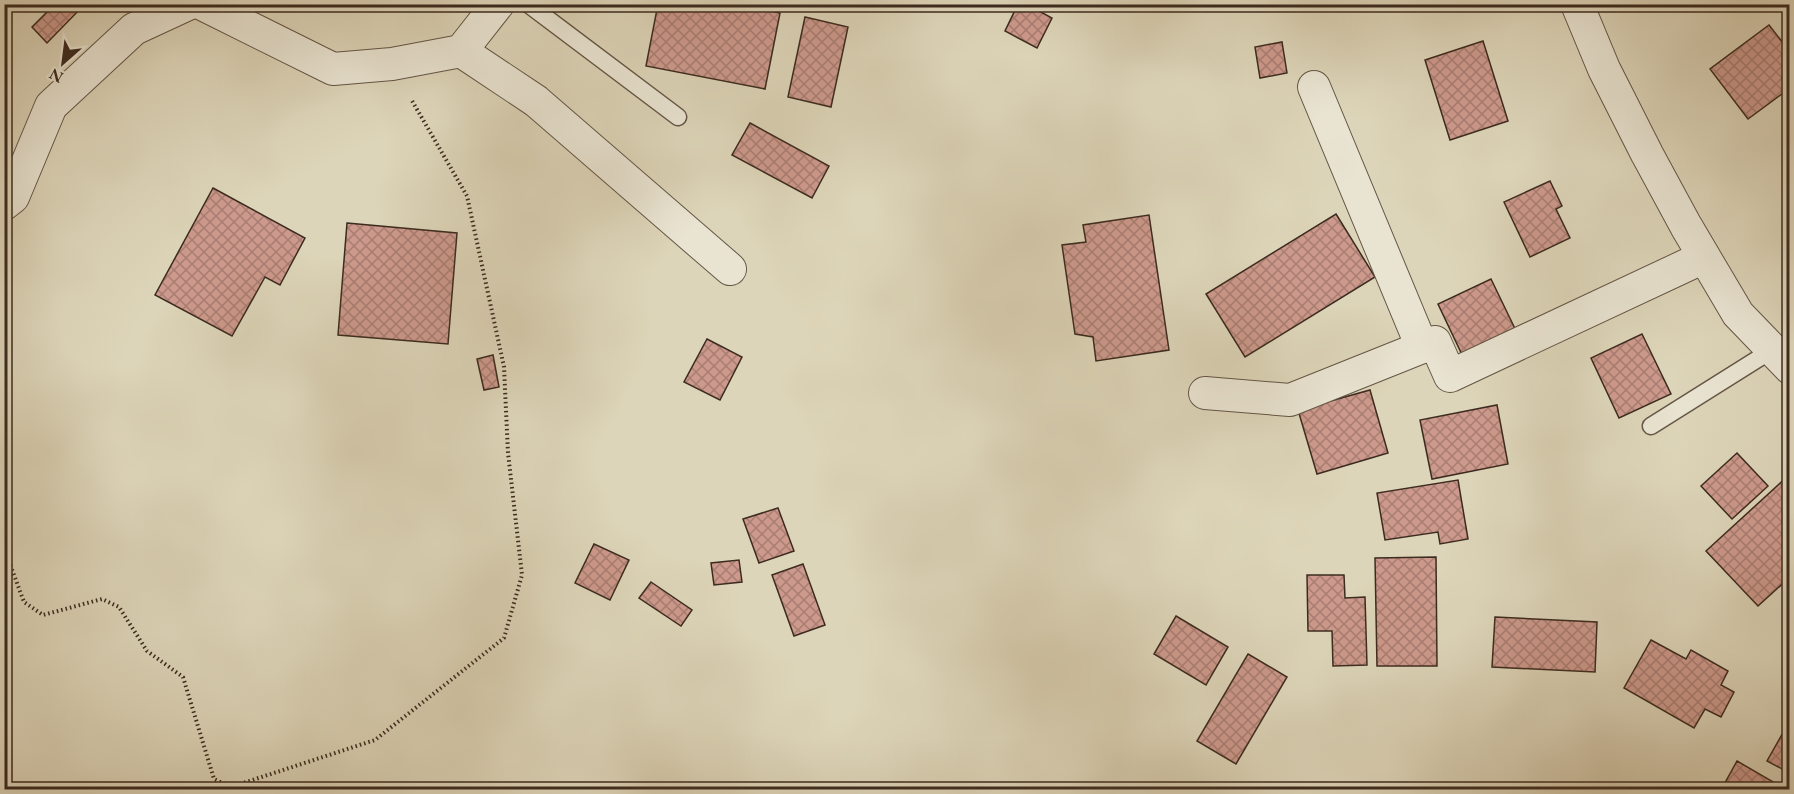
<svg xmlns="http://www.w3.org/2000/svg" width="1794" height="794" font-family="'EB Garamond',serif">
	<style>
		.building { fill: url(#building-cross-hatch); stroke: #3c2b1f; stroke-width: 1.5 }
		.lines { fill: none; stroke-linecap: round; stroke-linejoin: round }
		.service-casing { stroke: #645646; stroke-width: 19 }
		.minor-casing { stroke: #645646; stroke-width: 34 }
		.path { stroke: #3c2b1f; stroke-width: 4; stroke-dasharray: 1.5 3; stroke-linecap: butt }
		.service { stroke: #e9e4d2; stroke-width: 16 }
		.minor { stroke: #e9e4d2; stroke-width: 32 }
	</style>
	<defs>
		<pattern id="building-cross-hatch" width="8" height="8" patternUnits="userSpaceOnUse" patternTransform="scale(1.5)"><rect width="8" height="8" fill="#cd998c"/><path d="M0 0l8 8M0 8l8-8" fill="none" stroke="#a87d72"/></pattern>
	</defs>
	<rect width="100%" height="100%" fill="#ddd5b9"/>
	<filter id="stains"><feTurbulence type="fractalNoise" baseFrequency=".00333" numOctaves="4"/><feColorMatrix values="0 0 0 0 .2 0 0 0 0 .09 0 0 0 0 .02 0 0 0 .5 -.17"/></filter>
	<radialGradient id="worn" r=".72"><stop offset=".6" stop-color="#630" stop-opacity="0"/><stop offset="1" stop-color="#630" stop-opacity=".3"/></radialGradient>
	<g class="building">
		<path d="M55 4 84 5 47 43 32 27Z"/>
		<path d="M658 4H737L780 13 765 89 646 66Z"/>
		<path d="M1018 4H1026L1052 18 1037 48 1005 31Z"/>
		<path d="M805 17 848 27 831 107 788 97Z"/>
		<path d="M1769 25 1790 52V88L1748 119 1710 69Z"/>
		<path d="M1483 41 1508 121 1450 140 1425 60Z"/>
		<path d="M1282 42 1287 73 1260 78 1255 47Z"/>
		<path d="M750 123 829 166 812 198 732 155Z"/>
		<path d="M1550 181 1562 206 1556 209 1570 238 1530 257 1504 202Z"/>
		<path d="M213 188 305 238 280 285 265 277 232 336 155 295Z"/>
		<path d="M1336 214 1375 277 1245 357 1206 294Z"/>
		<path d="M1149 215 1169 350 1096 361 1093 337 1075 334 1062 245 1086 242 1083 225Z"/>
		<path d="M347 223 457 233 448 344 338 335Z"/>
		<path d="M1491 279 1518 335 1465 361 1438 304Z"/>
		<path d="M1642 334 1671 394 1619 418 1591 358Z"/>
		<path d="M707 339 742 357 720 400 684 382Z"/>
		<path d="M493 355 499 387 484 390 477 359Z"/>
		<path d="M1370 390 1388 453 1317 474 1298 410Z"/>
		<path d="M1497 405 1508 464 1432 479 1420 420Z"/>
		<path d="M1737 453 1768 486 1732 519 1701 486Z"/>
		<path d="M1789 475 1790 577 1758 606 1706 551Z"/>
		<path d="M1458 480 1468 539 1440 544 1438 532 1385 540 1377 493Z"/>
		<path d="M778 508 794 551 759 563 743 519Z"/>
		<path d="M594 544 629 560 610 600 575 583Z"/>
		<path d="M1436 557 1437 666H1377L1375 558Z"/>
		<path d="M739 560 742 582 714 585 711 563Z"/>
		<path d="M803 564 825 625 794 636 772 575Z"/>
		<path d="M1307 575H1344L1345 598 1365 597 1367 665 1333 666 1332 631H1308Z"/>
		<path d="M651 582 692 610 681 626 639 598Z"/>
		<path d="M1176 616 1228 647 1206 685 1154 654Z"/>
		<path d="M1495 617 1597 622 1595 672 1492 667Z"/>
		<path d="M1651 640 1686 659 1691 650 1728 671 1721 685 1734 692 1721 717 1705 709 1694 728 1624 688Z"/>
		<path d="M1248 654 1287 677 1236 764 1197 741Z"/>
		<path d="M1789 722 1790 723V773L1767 761Z"/>
		<path d="M1737 761 1775 783 1772 790H1721Z"/>
	</g>
	<g class="lines">
		<g class="service-casing">
			<g id="service">
				<path d="M528 4 678 117"/>
				<path d="M1651 426 1772 350"/>
			</g>
		</g>
		<g class="minor-casing">
			<g id="minor">
				<path d="M202 4 333 69 392 64 461 51 498 4"/>
				<path d="M1577 4 1604 69 1647 154 1686 226 1738 314 1790 368"/>
				<path d="M461 51 536 101 730 269"/>
				<path d="M1314 87 1422 347"/>
				<path d="M4 204 13 197 51 106 134 29 188 4"/>
				<path d="M1205 393 1290 400 1435 342 1450 376 1704 257"/>
			</g>
		</g>
		<path class="path" d="M4 554 7 556 24 602 43 615 102 599 119 607 147 651 183 677 214 779 231 787 375 740 504 638 522 575 508 453 504 367 467 196 411 99"/>
		<use href="#service" class="service"/>
		<use href="#minor" class="minor"/>
	</g>
	<rect width="1794" height="794" fill="none" stroke="#ddd5b9" stroke-width="24"/>
	<rect x="6" y="6" width="1782" height="782" fill="none" stroke="#3c2b1f" stroke-width="3"/>
	<rect x="12" y="12" width="1770" height="770" fill="none" stroke="#3c2b1f" stroke-width="1.5"/>
	<g transform="translate(63 63) rotate(208)" stroke="#e9e4d2" stroke-width="4.5" paint-order="stroke">
	<path d="M0-4.5L10 22L0 15L-10 22Z" fill="#3c2b1f"/>
	<text y="-9" font-size="16" font-weight="bold" text-anchor="middle" fill="#3c2b1f">N</text>
	</g>
	<rect width="100%" height="100%" filter="url(#stains)"/>
	<rect width="100%" height="100%" fill="url(#worn)"/>
</svg>
